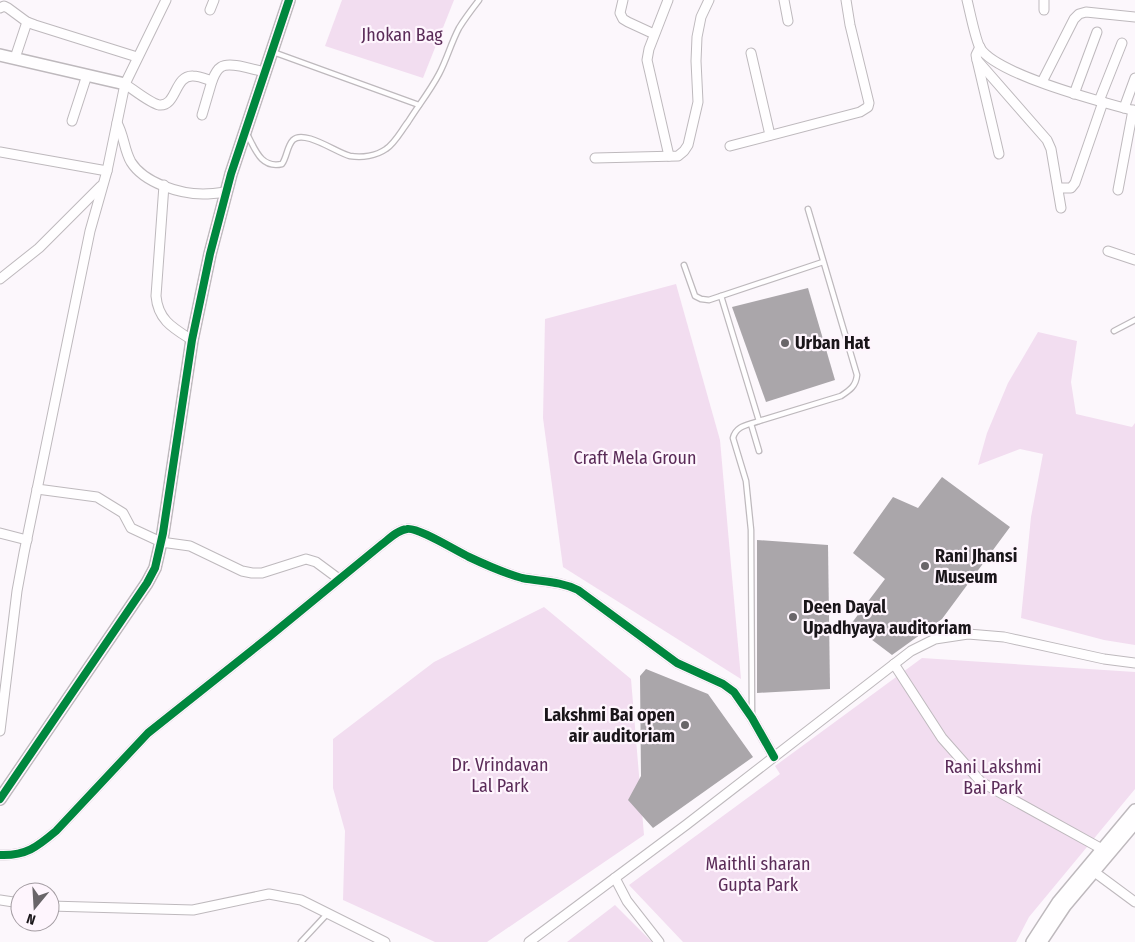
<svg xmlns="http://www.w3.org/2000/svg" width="1135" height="942" font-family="'Fira Sans Condensed',sans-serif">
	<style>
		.green { fill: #f2ddf0 }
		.building { fill: #aaa6aa }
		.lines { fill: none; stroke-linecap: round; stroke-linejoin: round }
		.service-casing { stroke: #beb9bd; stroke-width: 7 }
		.minor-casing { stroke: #beb9bd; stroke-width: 11 }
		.tertiary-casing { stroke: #beb9bd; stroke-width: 14 }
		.service { stroke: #fffeff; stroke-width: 4.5 }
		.minor { stroke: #fffeff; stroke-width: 9 }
		.tertiary { stroke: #fffeff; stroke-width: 11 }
		.cycleway-casing { stroke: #fef5fd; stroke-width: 11 }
		.cycleway { stroke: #00873e; stroke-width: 8 }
		.poi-dot { fill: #696569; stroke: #fef5fd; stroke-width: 2 }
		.labels { text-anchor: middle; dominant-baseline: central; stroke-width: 4.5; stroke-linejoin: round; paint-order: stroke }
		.park-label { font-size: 18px; fill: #5a2b58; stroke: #fef5fd }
		.poi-label { font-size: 18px; font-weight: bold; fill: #1a161a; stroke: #fef5fd; text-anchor: start }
	</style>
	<rect width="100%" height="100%" fill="#fcf7fc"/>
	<g class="green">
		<path d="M342 0H454L423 78 325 46Z"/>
		<path d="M676 284 720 440 741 679 563 567 543 418 545 319Z"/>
		<path d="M1038 332 1077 341 1071 382 1076 414 1132 427 1135 423V645L1104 640 1021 618 1031 517 1043 454 1020 449 978 465 987 433 1008 383Z"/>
		<path d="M544 607 631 679 644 835 487 942H435L343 900 345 831 333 788V739L434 662Z"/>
		<path d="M922 658 1135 672V789L1029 917 1016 942H683L629 885 780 774 775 766Z"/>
		<path d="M615 905 652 942H567Z"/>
	</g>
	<g class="building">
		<path d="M808 288 835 380 766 402 732 307Z"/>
		<path d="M942 477 1010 527 942 619 892 655 851 624 885 579 853 553 893 497 918 508Z"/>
		<path d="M757 540 828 545 830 689 757 693Z"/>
		<path d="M646 669 708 694 753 757 653 828 628 800 641 776 640 676Z"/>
	</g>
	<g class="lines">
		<g class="service-casing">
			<g id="service">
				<path d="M273 52 419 105"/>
				<path d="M247 134C255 149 261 169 282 164 287 157 287 146 293 140 304 129 337 153 350 156 362 158 376 156 386 149 395 143 401 131 408 122 418 106 430 91 439 74 447 59 451 43 459 28 465 18 472 9 479 0"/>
				<path d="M684 265 695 296 701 299 709 300 823 262"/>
				<path d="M721 296 759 421C749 425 736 425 733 438L746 481 751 530 752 717"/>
				<path d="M1114 331 1135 320"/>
				<path d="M759 421 841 396C850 390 856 386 857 375L808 209"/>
				<path d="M751 424 759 451"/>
				<path d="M301 942 328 913"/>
			</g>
		</g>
		<g class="minor-casing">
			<g id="minor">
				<path d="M623 0 620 13 623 19 628 22 654 34"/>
				<path d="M668 0 649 49 647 60 669 156"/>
				<path d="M784 0 788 21"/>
				<path d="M967 0C970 12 975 38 980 48 997 75 1102 102 1135 111"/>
				<path d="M0 8 4 6 8 8 27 22 35 25 137 57"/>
				<path d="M210 10 214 0"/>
				<path d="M1044 10V0"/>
				<path d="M980 47 976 55 977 60 999 154"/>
				<path d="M751 53 770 135"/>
				<path d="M15 58 27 22"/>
				<path d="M977 60 1047 140 1051 149 1061 208"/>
				<path d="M1042 82 1074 19 1079 14 1086 12 1135 17"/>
				<path d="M125 84C134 90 150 103 159 105 177 107 174 75 193 76 199 76 206 79 212 81 214 76 216 70 221 67 230 61 254 70 265 72"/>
				<path d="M1074 94 1097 32"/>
				<path d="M1099 101 1122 43"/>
				<path d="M1124 108 1135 78"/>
				<path d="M202 115 212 81"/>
				<path d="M72 121 87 75"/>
				<path d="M117 123C124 135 124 150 131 162 144 183 180 194 203 194 211 194 219 193 226 192"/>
				<path d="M730 146 860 112 868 107 869 103 850 25 846 0"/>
				<path d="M0 152 107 171"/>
				<path d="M595 158 678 156 684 151 688 145 698 102 696 61 697 37 701 17 709 0"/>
				<path d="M164 185 156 296C158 320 173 328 192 340"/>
				<path d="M1058 188H1071L1075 183 1103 102"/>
				<path d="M1118 190 1133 110"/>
				<path d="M1108 251 1135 260"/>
				<path d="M0 279 39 248 101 186"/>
				<path d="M37 489 97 497 123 513 131 528 161 542 190 546 242 571 252 573H262L306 559 316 562 339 579"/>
				<path d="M0 533 27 540"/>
				<path d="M894 664 942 738 981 782 1102 849"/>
				<path d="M0 731 17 591 24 553 90 231 107 171 125 84 166 0"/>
				<path d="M0 855C26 856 37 847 56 831L148 733 270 636 381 545C388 540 397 530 407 529 418 527 456 551 469 557 486 565 504 573 522 578 542 582 559 581 578 590L677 663 723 684 734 692 752 718 774 757"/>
				<path d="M1089 868 1135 902"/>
				<path d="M615 878 627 901 659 942"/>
				<path d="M0 900 20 903"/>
				<path d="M50 906 193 910 269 894 301 900 385 942"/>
				<path d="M529 942 686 825 911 651 935 639 968 634 1004 637 1104 659 1135 663"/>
			</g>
		</g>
		<g class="tertiary-casing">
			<g id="tertiary">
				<path d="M0 55 125 84"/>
				<path d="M0 799 147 583 155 568 163 533 192 340 210 254 231 174 289 0"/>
				<path d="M1032 942 1058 902 1135 810"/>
				<path d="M1041 942 1065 906 1135 823"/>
			</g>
		</g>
		<use href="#service" class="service"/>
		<use href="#minor" class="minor"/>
		<use href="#tertiary" class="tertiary"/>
		<g class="cycleway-casing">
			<g id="cycleway">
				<path d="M0 799 147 583 155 568 163 533 192 340 210 254 231 174 289 0"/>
				<path d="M0 855C26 856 37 847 56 831L148 733 270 636 381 545C388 540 397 530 407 529 418 527 456 551 469 557 486 565 504 573 522 578 542 582 559 581 578 590L677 663 723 684 734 692 752 718 774 757"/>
			</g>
		</g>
		<use href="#cycleway" class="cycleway"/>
	</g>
	<g class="poi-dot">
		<circle cx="785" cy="343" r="5"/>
		<circle cx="925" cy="566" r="5"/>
		<circle cx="793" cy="617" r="5"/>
		<circle cx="685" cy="725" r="5"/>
	</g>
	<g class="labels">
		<g class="park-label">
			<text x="402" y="35">Jhokan Bag</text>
			<text x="635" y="458">Craft Mela Groun</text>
			<text x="500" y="765">Dr. Vrindavan<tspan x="500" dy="21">Lal Park</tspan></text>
			<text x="993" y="767">Rani Lakshmi<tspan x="993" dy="21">Bai Park</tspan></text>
			<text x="758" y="864">Maithli sharan<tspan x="758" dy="21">Gupta Park</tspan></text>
		</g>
		<g class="poi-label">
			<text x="795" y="343">Urban Hat</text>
			<text x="935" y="556">Rani Jhansi<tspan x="935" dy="21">Museum</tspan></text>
			<text x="803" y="607">Deen Dayal<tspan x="803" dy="21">Upadhyaya auditoriam</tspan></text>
			<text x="675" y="715" text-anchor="end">Lakshmi Bai open<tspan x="675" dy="21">air auditoriam</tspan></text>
		</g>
	</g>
	<g transform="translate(35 907) rotate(198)"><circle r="24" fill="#fef5fd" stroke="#a39ca2"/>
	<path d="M0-4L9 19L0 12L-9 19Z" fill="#696569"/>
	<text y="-8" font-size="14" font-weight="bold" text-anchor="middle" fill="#1a161a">N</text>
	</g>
</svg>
